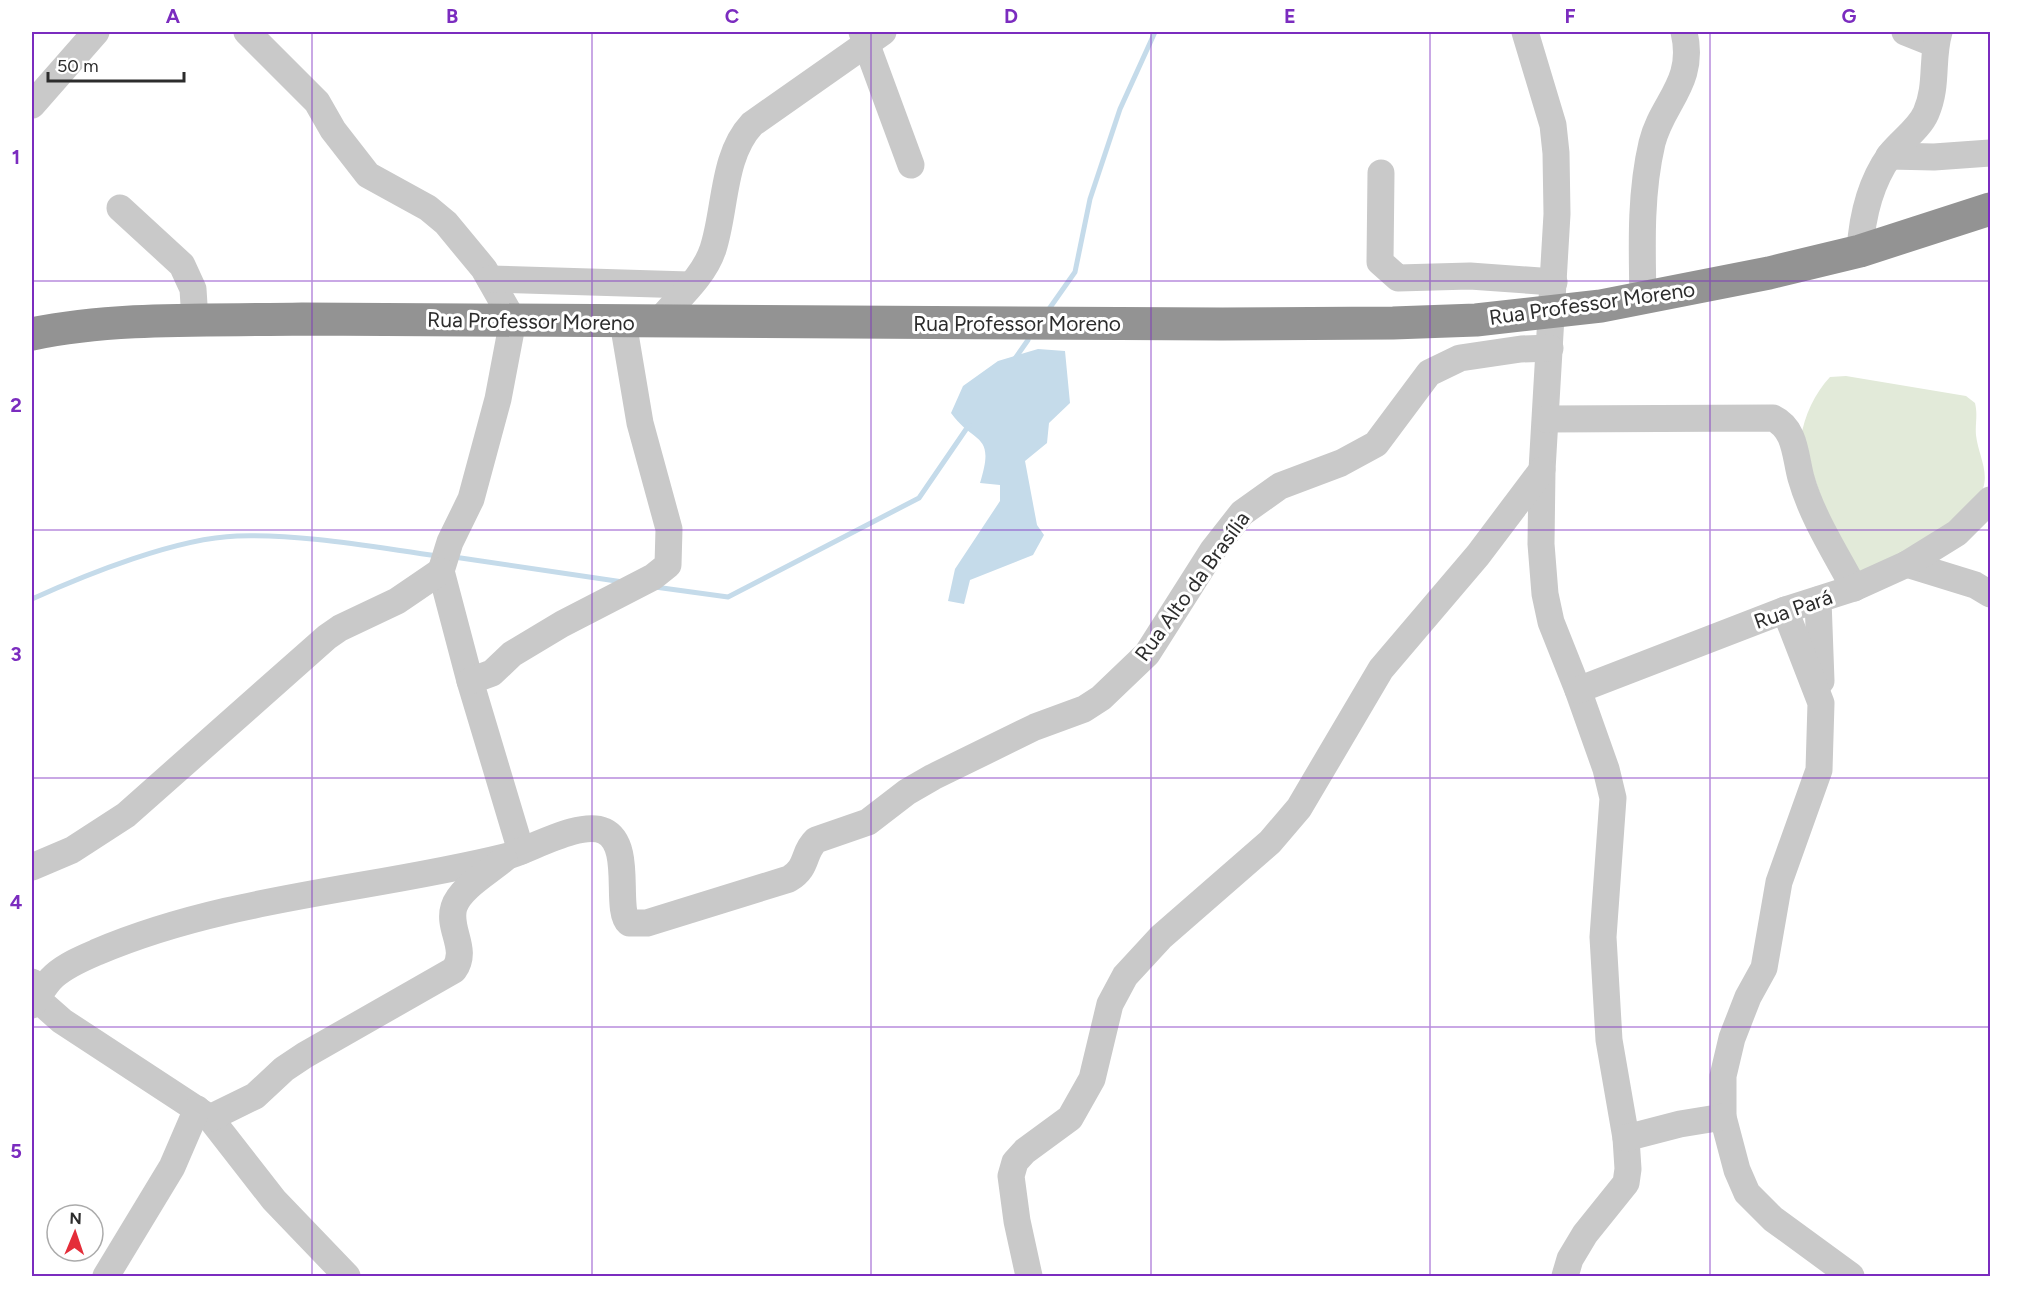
<svg xmlns="http://www.w3.org/2000/svg" width="2022" height="1308" font-family="Figtree,sans-serif">
	<style>
		.green { fill: #e2ead9 }
		.water { fill: #c5dbea }
		.lines { fill: none; stroke-linecap: round; stroke-linejoin: round }
		.stream { stroke: #c5dbea; stroke-width: 5 }
		.minor { stroke: #c9c9c9; stroke-width: 27 }
		.highway { stroke: #939393; stroke-width: 33 }
		.grid { fill: none; stroke: #7b2cbf; stroke-width: 1.5; stroke-opacity: 0.55 }
		.labels { text-anchor: middle; dominant-baseline: central; stroke-width: 6; stroke-linejoin: round; paint-order: stroke }
		.street-label { font-size: 21px; fill: #2c2c2c; stroke: #fff }
		.neatline { fill: none; stroke: #7b2cbf; stroke-width: 2 }
		.grid-label { font-size: 20px; text-anchor: middle; font-weight: bold; fill: #7b2cbf }
	</style>
	<rect width="100%" height="100%" fill="#fff"/>
	<path class="green" d="M1846 376 1966 396 1975 403C1978 415 1975 424 1976 435 1978 454 1989 470 1983 489 1974 521 1886 561 1856 578L1841 555 1801 438C1804 416 1815 393 1830 377Z"/>
	<path class="water" d="M1038 349 1065 351 1070 403 1049 423 1047 443 1025 461 1037 525 1044 535 1033 555 970 580 964 604 948 601 955 569 1000 501V485L980 483C996 432 974 445 951 413L963 386 998 361Z"/>
	<g class="lines">
		<g class="stream">
			<path d="M1049 309 1075 272 1090 199 1120 109 1155 32"/>
			<path d="M1014 360 1028 340"/>
			<path d="M454 557 623 582"/>
			<path d="M655 587 728 597 919 498 969 425"/>
			<path d="M32 599C87 574 177 538 237 536 304 534 372 547 438 556"/>
		</g>
		<g class="minor">
			<path d="M247 32 317 102 333 130 368 175 428 208 446 223 484 269 513 320 498 399 471 499 450 542 441 571 470 681 521 851"/>
			<path d="M862 32 911 165"/>
			<path d="M1525 32 1553 125 1556 153 1557 214 1542 470 1541 544 1545 594 1551 622 1578 690 1606 769 1613 798 1603 937 1609 1040 1626 1138 1628 1169 1626 1183 1585 1234 1570 1259 1565 1276"/>
			<path d="M1905 32 1935 44"/>
			<path d="M32 105 96 32"/>
			<path d="M1889 156 1934 157 1990 153"/>
			<path d="M1381 173 1380 262 1398 278 1470 276 1554 282"/>
			<path d="M120 208 182 265 193 289 195 321"/>
			<path d="M1860 251C1862 217 1870 183 1890 155 1901 141 1919 129 1926 113 1938 86 1931 59 1939 32"/>
			<path d="M490 279 689 285"/>
			<path d="M1643 299C1642 247 1640 194 1652 143 1662 102 1696 83 1684 32"/>
			<path d="M658 322C676 300 704 277 713 249 726 209 722 156 752 124L883 32"/>
			<path d="M1546 419 1773 418C1796 429 1795 456 1801 478 1812 517 1835 552 1854 588"/>
			<path d="M1907 564 1975 585 1990 594"/>
			<path d="M1818 600 1821 681"/>
			<path d="M1785 610 1821 703 1819 770 1779 882 1764 968 1748 997 1732 1038 1723 1076V1117L1737 1170 1747 1193 1773 1219 1851 1276"/>
			<path d="M470 681 492 673 512 654 562 624 653 577 668 565 669 529 640 423 623 322"/>
			<path d="M1578 690 1785 610 1854 588 1907 564 1957 533 1990 500"/>
			<path d="M32 867 72 850 126 815 327 637 340 628 397 601 441 571"/>
			<path d="M32 982 37 999 62 1021 210 1118 274 1200 347 1276"/>
			<path d="M32 1005C39 996 45 984 54 976 66 965 83 958 97 952 226 897 370 890 504 857 529 851 579 820 604 831 634 845 614 909 629 923H647L789 879C809 867 802 853 816 840L868 822 907 792 933 777 1035 727 1084 709 1101 698 1147 654 1213 550 1242 513 1280 486 1341 463 1376 444 1429 373 1460 358 1521 349 1550 348"/>
			<path d="M210 1118 255 1096 284 1069 305 1055 454 970C469 949 447 929 454 907 460 888 489 872 504 859"/>
			<path d="M1626 1138 1680 1124 1723 1117"/>
			<path d="M106 1276 172 1167 197 1109"/>
			<path d="M1029 1276 1017 1221 1011 1176 1015 1162 1025 1151 1070 1118 1092 1079 1110 1004 1125 976 1161 937 1270 842 1299 808 1381 669 1478 555 1542 470"/>
		</g>
		<path class="highway" d="M32 334C118 316 214 321 302 319L1222 324 1393 323 1476 320 1601 306 1769 273 1860 251 1990 209"/>
	</g>
	<path class="grid" d="M312 32V1276M592 32V1276M871 32V1276M1151 32V1276M1430 32V1276M1710 32V1276M32 281H1990M32 530H1990M32 778H1990M32 1027H1990"/>
	<g class="labels">
		<g class="street-label">
			<text transform="translate(1592 303) rotate(-8)">Rua Professor Moreno</text>
			<text transform="translate(531 321) rotate(1)">Rua Professor Moreno</text>
			<text x="1017" y="323">Rua Professor Moreno</text>
			<text transform="translate(1192 586) rotate(-54)">Rua Alto da Brasília</text>
			<text transform="translate(1793 609) rotate(-19)">Rua Pará</text>
		</g>
	</g>
	<rect width="2022" height="1308" fill="none" stroke="#ffffff" stroke-width="66"/>
	<g transform="translate(75 1233) rotate(2)"><circle r="28" fill="#ffffff" stroke="#ababab" stroke-width="1.5"/>
	<path d="M0-4.5L10 22L0 15L-10 22Z" fill="#e42d39"/>
	<text y="-9" font-size="16" font-weight="bold" text-anchor="middle" fill="#2c2c2c">N</text>
	</g>
	<path d="M48 72v9h136v-9" fill="none" stroke="#2c2c2c" stroke-width="3"/>
	<text x="57" y="72" font-size="18" fill="#2c2c2c" stroke="#ffffff" stroke-width="4.5" paint-order="stroke">50 m</text>
	<rect x="33" y="33" width="1956" height="1242" class="neatline"/>
	<g class="grid-label">
		<text x="173" y="23">A</text>
		<text x="452" y="23">B</text>
		<text x="732" y="23">C</text>
		<text x="1011" y="23">D</text>
		<text x="1290" y="23">E</text>
		<text x="1570" y="23">F</text>
		<text x="1849" y="23">G</text>
		<text x="16" y="164">1</text>
		<text x="16" y="412">2</text>
		<text x="16" y="661">3</text>
		<text x="16" y="909">4</text>
		<text x="16" y="1158">5</text>
	</g>
</svg>
